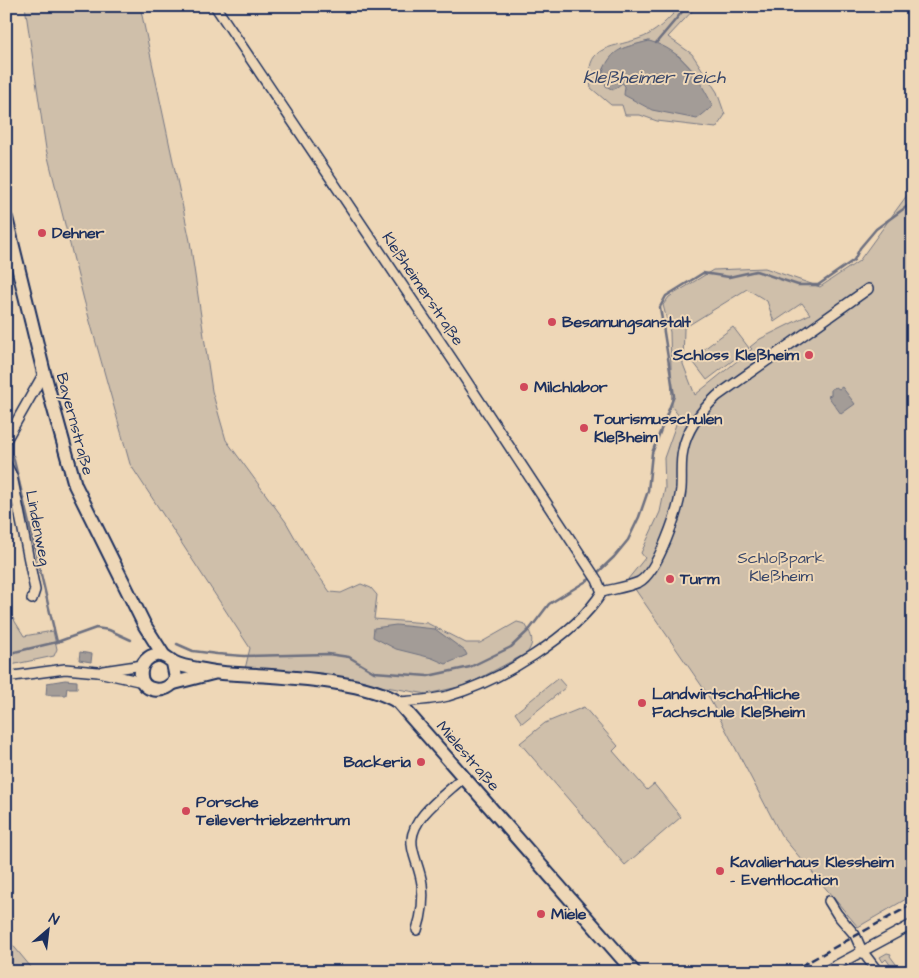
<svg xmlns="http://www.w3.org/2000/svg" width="919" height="978" font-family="'Architects Daughter',sans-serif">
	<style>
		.green { fill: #cfbfaa; stroke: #757784; fill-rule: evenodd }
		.water { fill: #a39c97; stroke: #6d7080 }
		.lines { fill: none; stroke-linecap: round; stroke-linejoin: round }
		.stream { stroke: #6d7080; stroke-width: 2.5 }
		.street-casing { stroke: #1b2f5e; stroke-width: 12 }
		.secondary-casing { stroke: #1b2f5e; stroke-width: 16 }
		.street { stroke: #eed7b7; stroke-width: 9 }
		.secondary { stroke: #eed7b7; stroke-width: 12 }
		.rail { stroke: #1b2f5e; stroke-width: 2.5; stroke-dasharray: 8 4; stroke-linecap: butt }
		.poi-dot { fill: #d1495b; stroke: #eed7b7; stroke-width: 2 }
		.labels { text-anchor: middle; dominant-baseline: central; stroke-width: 4; stroke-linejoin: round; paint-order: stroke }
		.poi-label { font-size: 16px; font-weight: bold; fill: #1b2f5e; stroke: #eed7b7; text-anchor: start }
		.street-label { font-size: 16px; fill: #1b2f5e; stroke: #eed7b7 }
		.park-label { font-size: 16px; fill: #364569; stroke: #eed7b7 }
		.water-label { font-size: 18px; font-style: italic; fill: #364569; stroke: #eed7b7 }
	</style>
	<rect width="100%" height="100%" fill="#eed7b7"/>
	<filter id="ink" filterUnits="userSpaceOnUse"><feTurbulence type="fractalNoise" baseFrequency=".02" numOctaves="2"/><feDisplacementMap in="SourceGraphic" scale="10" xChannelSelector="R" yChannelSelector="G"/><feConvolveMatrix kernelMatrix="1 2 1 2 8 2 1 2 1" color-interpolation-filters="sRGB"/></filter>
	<g filter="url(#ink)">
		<g class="green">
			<path d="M25 6H140L190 241 212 391 226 440 286 522 307 559 330 592 341 593 361 584 371 588 377 595 374 619 427 623 466 643H480L517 622 525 624C532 635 535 642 527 653L467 685 427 694 316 675 245 669 250 648 130 464 84 300 46 149Z"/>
			<path d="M680 6H697L668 37 692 54 717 92 725 115 716 128 657 121 640 115H625L622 105H611L591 88C583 45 609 49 638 39 655 34 669 19 680 6ZM649 41 679 56 698 76 625 86 622 83 621 49Z"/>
			<path d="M913 187V895L858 927 781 835 706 692 628 579 645 558 641 553 660 512 665 488 664 458 679 416 672 407 670 332 663 305 669 297 713 270 765 268 820 287 859 261ZM747 289 767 301 774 322 802 303 810 314 760 339 750 347 752 349 695 395 683 364 684 328Z"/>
			<path d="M733 327 749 348 707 380 691 359Z"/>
			<path d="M6 607 24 636 53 631 57 649 54 656 6 666Z"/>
			<path d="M558 678 566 687 522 723 515 713Z"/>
			<path d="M584 707 618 746 613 751 647 790 654 784 681 817 625 865 520 743 545 723Z"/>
			<path d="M6 937 35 972H6Z"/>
			<path d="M887 953 891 954 890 956 902 972H895L886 959 883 962 880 957Z"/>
		</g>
		<g class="water">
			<path d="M649 41C683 50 698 77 713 106L697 119 652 110 624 95 625 86 622 83 613 90 606 86 602 73C613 47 623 48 649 41Z"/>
			<path d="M836 387 839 389 842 387 855 404 841 414 828 396 831 395V389Z"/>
			<path d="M396 625 435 629 465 651 467 655 446 664 432 658 396 649 373 637 374 628Z"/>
			<path d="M80 652 92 654 91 662 79 660Z"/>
			<path d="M65 680 77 681V688H67L66 695H46L47 683Z"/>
		</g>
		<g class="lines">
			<g class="stream">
				<path d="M656 43 687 6"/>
				<path d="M13 456 57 642"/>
				<path d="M177 644 193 651 217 654 244 656 328 654 349 657 374 672 428 676 470 667 511 647 530 629 549 604 593 577 614 557 628 540 639 517 648 491 652 453 674 396 660 307 666 296 703 273 729 277 756 271 798 285H818L854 260 860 248 876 229 913 202"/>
				<path d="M6 654 57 642 96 628 109 630 131 640"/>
			</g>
			<g class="street-casing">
				<g id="street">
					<path d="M215 6 454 362 597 580 602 592"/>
					<path d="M6 440 44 373"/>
					<path d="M6 464 12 476 35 590 32 599"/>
					<path d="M103 671 143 665"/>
					<path d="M6 677 65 669 98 672 143 682"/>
					<path d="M398 702C415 701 431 700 448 696 498 682 575 636 602 592 613 589 628 587 639 582 658 572 679 509 681 489 682 476 680 463 683 450 687 428 701 411 717 396L868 289"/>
					<path d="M829 901 837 914 855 935 862 951 878 972"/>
					<path d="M417 930C422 915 424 900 422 884 418 855 400 843 424 814 435 801 451 789 464 777"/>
					<path d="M824 972 913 924"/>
				</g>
			</g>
			<g class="secondary-casing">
				<g id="secondary">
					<path d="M6 218 44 373 75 485 145 626 164 656"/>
					<path d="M173 663 176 678C168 696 138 693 141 671 142 663 148 656 156 655 164 654 167 658 173 662 183 668 202 669 214 672 228 674 242 674 256 675 296 678 365 681 398 702L634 972"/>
					<path d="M174 683 213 673"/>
				</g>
			</g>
			<use href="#street" class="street"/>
			<use href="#secondary" class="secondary"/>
			<path class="rail" d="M790 972 913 904"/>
		</g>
	</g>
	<g class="poi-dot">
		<circle cx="42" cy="233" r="5"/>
		<circle cx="552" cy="322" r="5"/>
		<circle cx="809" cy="355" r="5"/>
		<circle cx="524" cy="387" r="5"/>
		<circle cx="584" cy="428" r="5"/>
		<circle cx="670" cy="579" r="5"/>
		<circle cx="642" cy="703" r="5"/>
		<circle cx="421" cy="762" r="5"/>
		<circle cx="186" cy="811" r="5"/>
		<circle cx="720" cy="871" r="5"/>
		<circle cx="541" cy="914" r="5"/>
	</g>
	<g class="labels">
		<g class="poi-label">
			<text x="52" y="233">Dehner</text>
			<text x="562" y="322">Besamungsanstalt</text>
			<text x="799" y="355" text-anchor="end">Schloss Kleßheim</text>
			<text x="534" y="387">Milchlabor</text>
			<text x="594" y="419">Tourismusschulen<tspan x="594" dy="18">Kleßheim</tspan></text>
			<text x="680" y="579">Turm</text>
			<text x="652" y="694">Landwirtschaftliche<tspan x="652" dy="18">Fachschule Kleßheim</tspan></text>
			<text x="411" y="762" text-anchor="end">Backeria</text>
			<text x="196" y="802">Porsche<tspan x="196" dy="18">Teilevertriebzentrum</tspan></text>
			<text x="730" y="862">Kavalierhaus Klessheim<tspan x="730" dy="18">- Eventlocation</tspan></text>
			<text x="551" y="914">Miele</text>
		</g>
		<g class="street-label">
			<text transform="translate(423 289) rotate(56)">Kleßheimerstraße</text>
			<text transform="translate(75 424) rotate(75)">Bayernstraße</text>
			<text transform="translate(38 528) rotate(79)">Lindenweg</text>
			<text transform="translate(468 756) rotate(49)">Mielestraße</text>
		</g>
		<g class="park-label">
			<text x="781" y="558">Schloßpark<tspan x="781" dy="18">Kleßheim</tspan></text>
		</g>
		<g class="water-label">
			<text x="654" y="77">Kleßheimer Teich</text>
		</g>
	</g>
	<rect width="919" height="978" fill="none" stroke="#eed7b7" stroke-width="25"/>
	<rect x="12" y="12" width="894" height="953" fill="none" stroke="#1b2f5e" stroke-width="2" filter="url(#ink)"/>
	<g transform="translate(48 930) rotate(28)" stroke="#eed7b7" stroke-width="4" paint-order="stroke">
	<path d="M0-4L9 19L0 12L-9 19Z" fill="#1b2f5e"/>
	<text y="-8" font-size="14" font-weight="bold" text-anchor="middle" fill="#1b2f5e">N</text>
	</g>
</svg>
